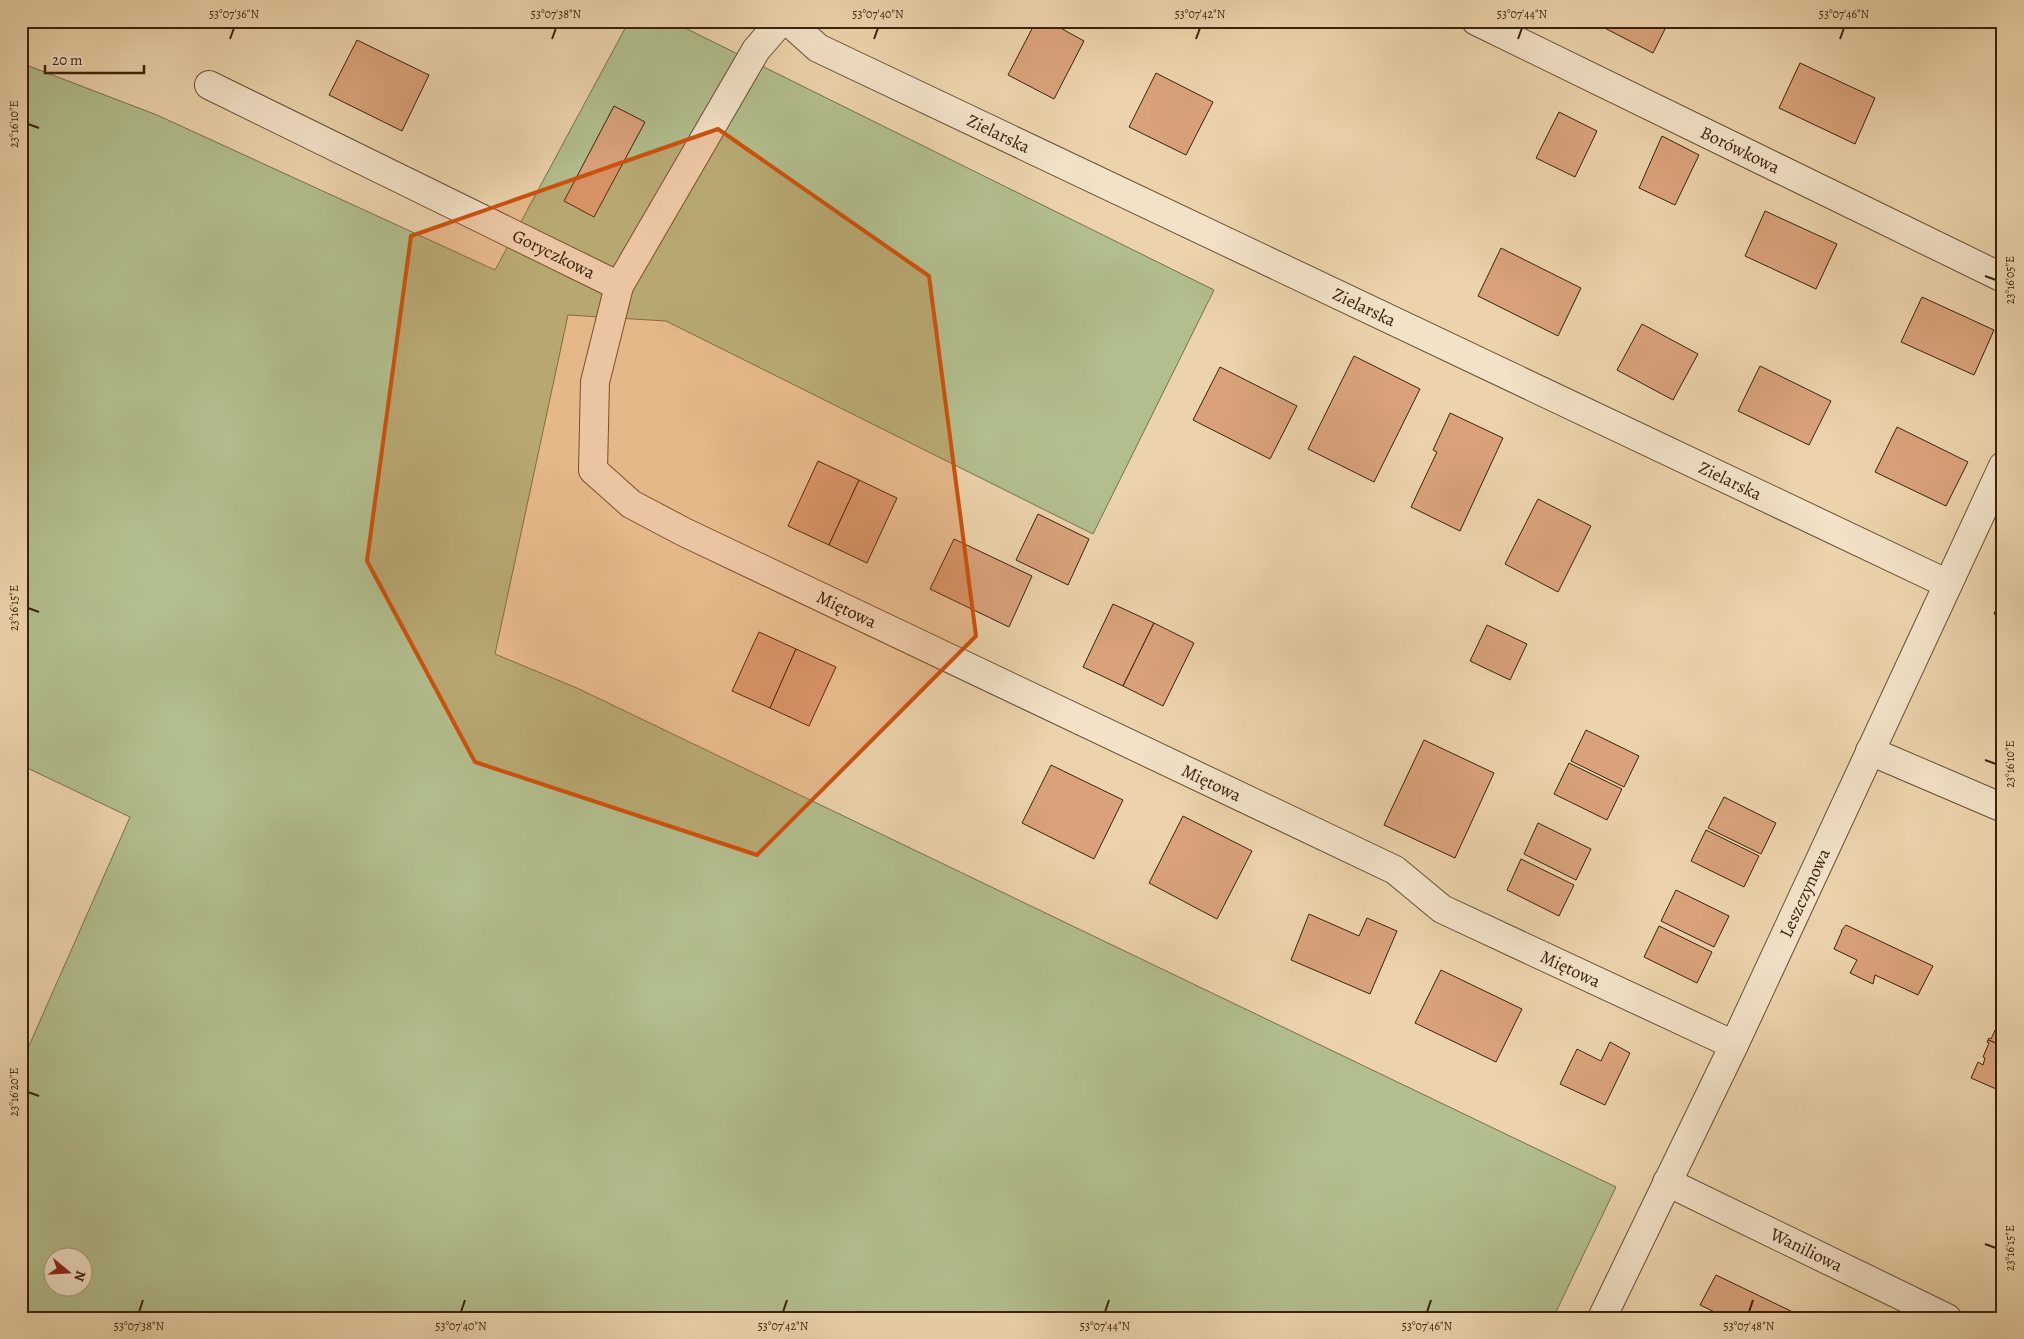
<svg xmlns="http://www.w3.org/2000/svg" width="2024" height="1339" font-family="Alegreya,serif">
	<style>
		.green { fill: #b2be8d; stroke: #76704c; fill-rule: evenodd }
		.building { fill: #d9a27c; stroke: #3a220c }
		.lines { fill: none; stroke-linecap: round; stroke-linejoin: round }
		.minor-casing { stroke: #664e34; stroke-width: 30 }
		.minor { stroke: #f3e2c8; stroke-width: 28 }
		.marked { fill: #ce510c; fill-opacity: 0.2; stroke: #ce510c; stroke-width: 4; stroke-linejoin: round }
		.ticks { fill: none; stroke: #3a220c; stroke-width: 2 }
		.labels { text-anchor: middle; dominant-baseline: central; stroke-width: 4; stroke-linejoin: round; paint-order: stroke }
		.street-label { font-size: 18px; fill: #3a220c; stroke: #f3e2c8 }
		.neatline { fill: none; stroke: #3a220c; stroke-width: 2 }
		.ticks-label { font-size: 12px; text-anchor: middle; fill: #3a220c }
	</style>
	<rect width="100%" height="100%" fill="#ecd3ab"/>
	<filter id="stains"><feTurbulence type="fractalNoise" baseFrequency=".004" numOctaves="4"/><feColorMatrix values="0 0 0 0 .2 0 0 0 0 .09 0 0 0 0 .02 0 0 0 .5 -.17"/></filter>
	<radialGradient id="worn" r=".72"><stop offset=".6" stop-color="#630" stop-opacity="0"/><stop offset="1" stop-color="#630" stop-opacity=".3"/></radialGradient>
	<path class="green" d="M629 21H671L1214 290 1093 534 666 321 568 315 495 654 577 688 1616 1187 1553 1318H21V1064L130 817 21 765V63L157 115 495 270ZM52 1256H82V1286H52Z"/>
	<g class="building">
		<path d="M1036 21H1048L1084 41 1054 99 1008 75Z"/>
		<path d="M1591 21H1669L1653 53Z"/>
		<path d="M357 40 429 75 402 131 329 95Z"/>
		<path d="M1800 63 1875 98 1855 144 1779 108Z"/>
		<path d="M1156 73 1213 102 1186 155 1129 127Z"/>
		<path d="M614 106 645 122 594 217 564 201Z"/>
		<path d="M1559 112 1597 131 1575 177 1536 158Z"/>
		<path d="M1662 136 1699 155 1675 205 1639 188Z"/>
		<path d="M1765 211 1837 244 1816 289 1745 256Z"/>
		<path d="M1501 248 1581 288 1558 336 1478 296Z"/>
		<path d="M1922 297 1994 330 1974 375 1901 342Z"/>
		<path d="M1642 324 1698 354 1673 400 1617 370Z"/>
		<path d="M1354 356 1420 389 1374 482 1308 449Z"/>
		<path d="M1760 366 1831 401 1809 445 1738 411Z"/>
		<path d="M1220 367 1297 406 1270 459 1193 420Z"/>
		<path d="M1450 413 1503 438 1460 531 1411 507 1437 452 1433 450Z"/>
		<path d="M1897 427 1968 462 1946 506 1875 472Z"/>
		<path d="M818 461 859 480 829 545 788 526Z"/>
		<path d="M859 480 897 498 867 563 829 545Z"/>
		<path d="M1538 499 1591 526 1558 592 1505 564Z"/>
		<path d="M1038 514 1089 539 1068 585 1016 560Z"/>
		<path d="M954 539 1032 576 1009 627 930 589Z"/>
		<path d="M2003 593V618L1994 614Z"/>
		<path d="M1113 604 1154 623 1123 686 1083 667Z"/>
		<path d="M1154 623 1194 643 1163 706 1123 686Z"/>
		<path d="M1487 625 1527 644 1510 680 1470 661Z"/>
		<path d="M759 632 796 649 770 708 732 691Z"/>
		<path d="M796 649 836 667 809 726 770 708Z"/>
		<path d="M1586 730 1639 756 1624 787 1571 761Z"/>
		<path d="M1424 740 1494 773 1455 858 1384 825Z"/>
		<path d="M1569 763 1622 789 1607 820 1554 794Z"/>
		<path d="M1051 765 1123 800 1094 859 1022 823Z"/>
		<path d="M1724 797 1776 823 1761 854 1708 828Z"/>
		<path d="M1183 816 1252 851 1217 919 1149 883Z"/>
		<path d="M1538 823 1591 849 1576 880 1524 854Z"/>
		<path d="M1706 830 1759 856 1744 887 1691 861Z"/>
		<path d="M1521 859 1574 885 1559 916 1507 890Z"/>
		<path d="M1676 890 1729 916 1714 947 1661 921Z"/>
		<path d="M1309 914 1359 936 1367 918 1397 931 1370 994 1291 960Z"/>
		<path d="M1846 925 1933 966 1918 995 1875 975 1873 984 1850 973 1857 960 1834 949 1842 931H1841Z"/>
		<path d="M1659 926 1712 952 1697 983 1644 957Z"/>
		<path d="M1441 970 1522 1009 1496 1062 1415 1023Z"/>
		<path d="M2003 1004V1046L1988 1040 1989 1038 1991 1039 1998 1024 2000 1025 2002 1019 1998 1017Z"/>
		<path d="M1988 1040 2003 1046V1092L1971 1078 1978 1062 1983 1065 1985 1058 1983 1057 1989 1043 1987 1042Z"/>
		<path d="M1610 1042 1630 1053 1605 1105 1560 1084 1577 1049 1601 1061Z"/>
		<path d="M1716 1275 1797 1314 1795 1318H1727L1700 1305Z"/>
	</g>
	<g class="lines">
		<g class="minor-casing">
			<g id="minor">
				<path id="s1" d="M788 21 818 48 1948 584"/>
				<path id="s2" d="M1476 21 2003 278"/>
				<path id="s3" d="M209 85 619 286 756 50 781 21"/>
				<path id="s4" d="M619 286 595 382 593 470 631 504 684 532 1395 870 1442 909 1734 1045"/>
				<path d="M1870 751 2003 808"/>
				<path id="s5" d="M1667 1182 1947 1318"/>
				<path id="s6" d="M1602 1318 1734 1045 2003 466"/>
			</g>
		</g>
		<use href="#minor" class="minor"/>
	</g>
	<path class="marked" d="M718 129 929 276 976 636 757 855 475 762 367 561 411 236Z"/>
	<path class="ticks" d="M230 39 234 28M552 39 556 28M874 39 878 28M1196 39 1200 28M1518 39 1522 28M1840 39 1844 28M28 124 39 128M1985 276 1996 280M28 608 39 612M1985 760 1996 764M28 1092 39 1096M1985 1244 1996 1248M139 1312 143 1300M461 1312 465 1300M783 1312 787 1300M1105 1312 1109 1300M1427 1312 1431 1300M1749 1312 1753 1300"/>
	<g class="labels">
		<g class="street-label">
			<text stroke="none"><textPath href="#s1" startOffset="240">Zielarska</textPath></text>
			<text stroke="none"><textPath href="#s2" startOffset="294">Borówkowa</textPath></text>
			<text stroke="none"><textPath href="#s3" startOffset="384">Goryczkowa</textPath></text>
			<text stroke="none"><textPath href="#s1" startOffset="645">Zielarska</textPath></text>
			<text stroke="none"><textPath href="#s1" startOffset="1050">Zielarska</textPath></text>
			<text stroke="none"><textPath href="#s4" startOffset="478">Miętowa</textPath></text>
			<text stroke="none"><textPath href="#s4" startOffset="882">Miętowa</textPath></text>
			<text stroke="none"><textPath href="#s6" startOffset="471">Leszczynowa</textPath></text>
			<text stroke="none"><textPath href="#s4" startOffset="1288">Miętowa</textPath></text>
			<text stroke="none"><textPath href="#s5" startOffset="155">Waniliowa</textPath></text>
		</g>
	</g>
	<rect width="2024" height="1339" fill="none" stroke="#ecd3ab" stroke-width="55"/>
	<g transform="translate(68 1272) rotate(108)"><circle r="24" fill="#f3e2c8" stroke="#a9957d"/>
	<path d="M0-4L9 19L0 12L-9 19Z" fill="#8f2418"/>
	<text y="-8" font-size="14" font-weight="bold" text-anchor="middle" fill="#3a220c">N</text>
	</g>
	<path d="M45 65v8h99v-8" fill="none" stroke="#3a220c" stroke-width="2.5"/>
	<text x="52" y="65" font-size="15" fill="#3a220c" stroke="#f3e2c8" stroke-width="4" paint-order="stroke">20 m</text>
	<rect x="28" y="28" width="1968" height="1284" class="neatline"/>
	<g class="ticks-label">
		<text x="234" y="18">53°07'36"N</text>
		<text x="556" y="18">53°07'38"N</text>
		<text x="878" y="18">53°07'40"N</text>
		<text x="1200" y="18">53°07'42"N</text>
		<text x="1522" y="18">53°07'44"N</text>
		<text x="1844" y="18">53°07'46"N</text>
		<text transform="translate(14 124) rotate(-90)" y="4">23°16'10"E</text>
		<text transform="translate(2010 280) rotate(-90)" y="4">23°16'05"E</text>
		<text transform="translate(14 608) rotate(-90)" y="4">23°16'15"E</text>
		<text transform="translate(2010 764) rotate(-90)" y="4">23°16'10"E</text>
		<text transform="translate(14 1092) rotate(-90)" y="4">23°16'20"E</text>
		<text transform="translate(2010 1248) rotate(-90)" y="4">23°16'15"E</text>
		<text x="139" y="1330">53°07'38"N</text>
		<text x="461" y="1330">53°07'40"N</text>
		<text x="783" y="1330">53°07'42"N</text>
		<text x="1105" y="1330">53°07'44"N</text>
		<text x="1427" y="1330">53°07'46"N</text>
		<text x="1749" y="1330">53°07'48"N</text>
	</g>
	<rect width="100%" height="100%" filter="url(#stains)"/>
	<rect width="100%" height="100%" fill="url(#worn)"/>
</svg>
